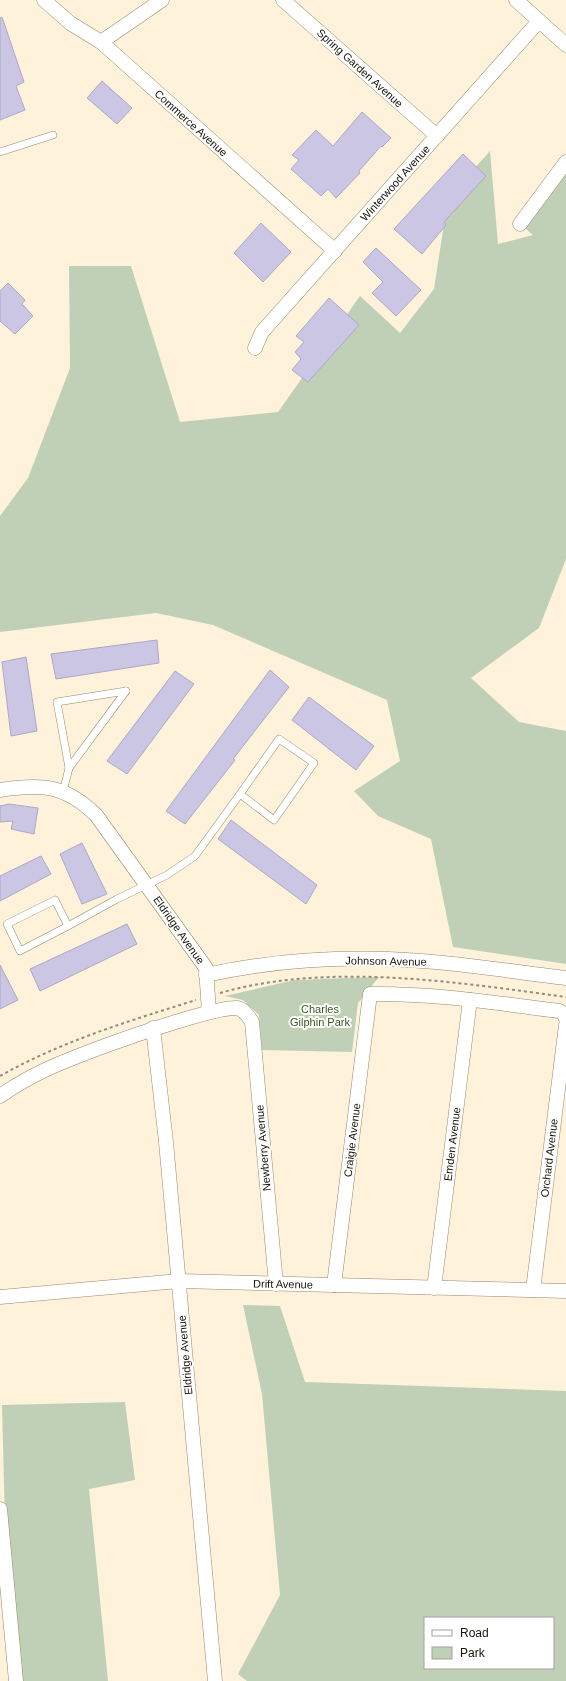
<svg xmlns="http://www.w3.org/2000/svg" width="566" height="1681" font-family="Arial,sans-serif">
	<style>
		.green { fill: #bfd0b6; fill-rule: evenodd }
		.building { fill: #cbc6e4; stroke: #ada8c5 }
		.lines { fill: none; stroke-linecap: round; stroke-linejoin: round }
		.service-casing { stroke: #96886d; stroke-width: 8 }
		.minor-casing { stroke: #96886d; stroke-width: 15 }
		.path { stroke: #938a79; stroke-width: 2; stroke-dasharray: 3 3; stroke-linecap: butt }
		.service { stroke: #fff; stroke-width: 7 }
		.minor { stroke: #fff; stroke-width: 14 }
		.labels { text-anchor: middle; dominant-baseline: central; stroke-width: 4; stroke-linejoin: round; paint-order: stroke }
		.street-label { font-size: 11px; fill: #181309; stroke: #fff }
		.park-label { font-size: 11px; fill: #375622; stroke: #fff }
	</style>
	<rect width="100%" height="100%" fill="#fef2da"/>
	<g class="green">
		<path d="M490 151 498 244 533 235 520 224 566 162V559L539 628 471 678 519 722 566 731V964L453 947 431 839 378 816 354 791 400 761 387 700 213 625 156 613 0 632V516L28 478 70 368 69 266H131L180 422 278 412 360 296 400 333 434 289 448 198Z"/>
		<path d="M379 977 358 1003 352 1052 262 1050 259 1015 243 1000 225 996 295 980Z"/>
		<path d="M243 1305 280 1306 305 1382 566 1391V1681H247L238 1674 280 1595 262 1394ZM425 1618H553V1668H425Z"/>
		<path d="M125 1402 135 1480 89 1489 108 1681H9L2 1405Z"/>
	</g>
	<g class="building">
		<path d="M2 17 24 82 16 86 25 110 0 120V18Z"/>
		<path d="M102 81 132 108 117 124 87 98Z"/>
		<path d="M362 112 391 138 382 147 381 146 359 171 360 173 336 198 328 189 321 196 291 169 299 160 292 155 316 130 333 146Z"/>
		<path d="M463 154 486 176 444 222 446 225 422 254 394 229Z"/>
		<path d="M261 223 291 252 263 282 234 253Z"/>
		<path d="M376 248 421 290 396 316 372 293 383 282 363 262Z"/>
		<path d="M8 283 25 300 22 304 33 316 15 334 0 321V291Z"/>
		<path d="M329 298 359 325 308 382 292 370 301 359 295 352 304 342 296 336Z"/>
		<path d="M157 640 159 663 56 679 51 654Z"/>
		<path d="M26 657 37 731 11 736 2 662Z"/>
		<path d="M270 670 289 687 233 759 235 760 185 824 166 811Z"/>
		<path d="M175 671 194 684 127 774 107 761Z"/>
		<path d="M309 697 374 746 356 770 292 720Z"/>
		<path d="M9 804 38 808 34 834 11 829 13 821 0 822V806Z"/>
		<path d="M231 820 317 885 306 904 218 839Z"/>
		<path d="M82 843 107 894 82 904 60 854Z"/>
		<path d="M41 856 51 874 0 901V876Z"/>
		<path d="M127 924 137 944 40 991 30 969Z"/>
		<path d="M0 965 18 1000 0 1009Z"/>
	</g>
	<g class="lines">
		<g class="service-casing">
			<g id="service">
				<path d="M0 152 53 135"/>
				<path d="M69 768 57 702 126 691"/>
				<path d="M63 792 69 768 126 691"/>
				<path d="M55 900 68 926 20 951 7 924Z"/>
				<path d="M68 926 117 899 167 875 195 856 240 794 274 820 314 763 279 739 240 794"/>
			</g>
		</g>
		<g class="minor-casing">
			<g id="minor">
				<path d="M44 0 70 23 101 42 335 251"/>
				<path d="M283 0 437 136"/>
				<path d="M516 0 566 45"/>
				<path d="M101 42 162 0"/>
				<path d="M520 224 566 162"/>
				<path d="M255 348 262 332 539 21"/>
				<path d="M0 790C41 784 64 784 96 815L206 968 209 1012"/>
				<path d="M206 975C265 962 328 957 388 959 447 961 507 971 566 978"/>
				<path d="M153 1028 166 1142 215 1681"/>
				<path d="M0 1096C33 1073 62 1062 99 1048 129 1037 158 1027 189 1018 200 1015 225 1007 237 1008 244 1009 248 1016 252 1022L276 1284"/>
				<path d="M334 1285 370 994C433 993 496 1003 559 1011L564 1014 566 1019"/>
				<path d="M434 1288 470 1000"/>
				<path d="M533 1290 566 1025"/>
				<path d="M0 1297 179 1281 566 1291"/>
				<path d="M0 1509 16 1681"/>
			</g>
		</g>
		<g class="path">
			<path d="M220 993C328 962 456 982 566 997"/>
			<path d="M0 1076C62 1041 129 1021 196 1000"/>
		</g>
		<use href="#service" class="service"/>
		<use href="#minor" class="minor"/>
	</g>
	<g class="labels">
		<g class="street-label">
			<text transform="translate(360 68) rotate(42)">Spring Garden Avenue</text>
			<text transform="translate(191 123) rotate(42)">Commerce Avenue</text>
			<text transform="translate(395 183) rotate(-48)">Winterwood Avenue</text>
			<text transform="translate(179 930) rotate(55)">Eldridge Avenue</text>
			<text transform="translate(386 961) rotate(1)">Johnson Avenue</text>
			<text transform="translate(352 1140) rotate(-83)">Craigie Avenue</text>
			<text transform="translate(452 1144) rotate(-83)">Emden Avenue</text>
			<text transform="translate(263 1148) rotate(-95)">Newberry Avenue</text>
			<text transform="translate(549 1158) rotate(-83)">Orchard Avenue</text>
			<text transform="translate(283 1284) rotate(1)">Drift Avenue</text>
			<text transform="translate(185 1355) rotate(-95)">Eldridge Avenue</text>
		</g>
		<g class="park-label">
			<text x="320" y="1009">Charles<tspan x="320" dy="13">Gilphin Park</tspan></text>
		</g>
	</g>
	<rect x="424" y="1617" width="130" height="52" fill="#ffffff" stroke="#a3a19d"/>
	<rect x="432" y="1630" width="20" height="6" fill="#ffffff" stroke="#a3a19d"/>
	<text x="460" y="1637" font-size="12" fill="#181309">Road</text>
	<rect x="432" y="1647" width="20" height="12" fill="#bfd0b6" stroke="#a3a19d"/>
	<text x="460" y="1657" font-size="12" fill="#181309">Park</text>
</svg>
